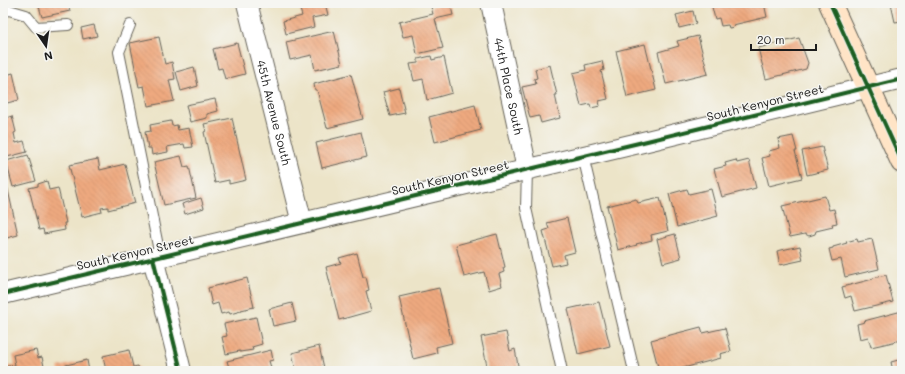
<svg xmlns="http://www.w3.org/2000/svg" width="905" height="374" font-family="Mali,sans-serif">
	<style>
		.building { fill: url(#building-back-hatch) }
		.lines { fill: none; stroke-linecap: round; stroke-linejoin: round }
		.lane-casing { stroke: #656258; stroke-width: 12 }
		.street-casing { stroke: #656258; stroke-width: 22 }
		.secondary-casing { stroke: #656258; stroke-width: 24 }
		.lane { stroke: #fff; stroke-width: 10 }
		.street { stroke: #fff; stroke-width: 20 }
		.secondary { stroke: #ffe4c6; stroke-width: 22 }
		.cycleway-casing { stroke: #f6f6f2; stroke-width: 6 }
		.cycleway { stroke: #1b5e20; stroke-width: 4 }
		.labels { text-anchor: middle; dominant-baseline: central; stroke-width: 3; stroke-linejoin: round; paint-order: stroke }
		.street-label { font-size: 12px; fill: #1c1c1c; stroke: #f6f6f2 }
	</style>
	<defs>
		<pattern id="building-back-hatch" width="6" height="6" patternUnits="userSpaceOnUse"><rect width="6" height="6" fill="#eea97f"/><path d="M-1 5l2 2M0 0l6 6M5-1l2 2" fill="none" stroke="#cc916d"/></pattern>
	</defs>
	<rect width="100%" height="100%" fill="#f6f6f2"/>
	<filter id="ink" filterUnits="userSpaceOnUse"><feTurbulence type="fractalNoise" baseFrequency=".025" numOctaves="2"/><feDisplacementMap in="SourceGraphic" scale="8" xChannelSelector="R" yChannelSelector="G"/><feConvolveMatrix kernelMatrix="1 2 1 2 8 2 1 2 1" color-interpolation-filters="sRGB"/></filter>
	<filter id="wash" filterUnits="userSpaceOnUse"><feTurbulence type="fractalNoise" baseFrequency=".012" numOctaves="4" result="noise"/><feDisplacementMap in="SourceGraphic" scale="16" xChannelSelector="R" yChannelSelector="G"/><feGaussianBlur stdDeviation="0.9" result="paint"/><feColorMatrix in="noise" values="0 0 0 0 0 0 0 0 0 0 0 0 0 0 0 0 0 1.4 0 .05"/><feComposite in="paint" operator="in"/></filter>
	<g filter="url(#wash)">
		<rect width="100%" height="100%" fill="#ece4c8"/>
		<g id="blocks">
			<g class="building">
				<path d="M38 3H68L70 11 42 17Z"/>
				<path d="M298 3H325L328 15 312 18 314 27 286 34 283 21 302 16Z"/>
				<path d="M446 3H450L453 15 435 19 443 48 417 54 413 35 403 37 399 22 433 14 431 7Z"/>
				<path d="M711 3H764L767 17 733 25 734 27 729 28 728 25 721 26 719 18 715 19Z"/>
				<path d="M886 3H902V21L895 22 891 4 887 5Z"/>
				<path d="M693 11 696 24 679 28 676 15Z"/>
				<path d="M94 25 97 36 83 39 81 28Z"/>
				<path d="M334 31 342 64 315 70 312 55 290 60 286 42Z"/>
				<path d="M698 36 708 74 666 84 658 52 679 46 677 41Z"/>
				<path d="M159 37 165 64 172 62 175 79 169 80 174 101 148 106 144 86 139 87 130 43Z"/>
				<path d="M799 38 808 63 806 69 766 79 758 48Z"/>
				<path d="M237 43 245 74 225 79 222 68 218 69 213 49Z"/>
				<path d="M645 44 656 90 627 97 616 51Z"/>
				<path d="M431 56 432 60 444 57 452 93 427 100 423 79 414 81 410 64 418 63V59Z"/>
				<path d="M602 61 604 70 601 71 608 99 599 101 600 106 591 108 590 104 581 106 573 73 586 70 585 65Z"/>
				<path d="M550 65 557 95H555L560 118 541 123 539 116 530 118 522 87 536 84 534 79 537 78 535 69Z"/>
				<path d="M194 67 198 86 181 91 176 72Z"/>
				<path d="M13 73 19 100 3 104V76Z"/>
				<path d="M351 74 363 119 327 128 317 90H315L314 84Z"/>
				<path d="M399 88 405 113 390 116 383 92Z"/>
				<path d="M215 99 218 111 207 114V118L190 122 186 105Z"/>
				<path d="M475 105 481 130 435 142 429 117Z"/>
				<path d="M12 116 16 132 14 133 16 143 24 141 27 152 3 158V119Z"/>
				<path d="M232 118 246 180 229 184V180L215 183 204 132 206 131 204 124Z"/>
				<path d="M171 121 172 126 177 125 178 130 189 128 193 147 185 148 184 144 167 147 168 152 152 155 151 148H148L145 132 151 131 150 125Z"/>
				<path d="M361 132 367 157 322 168 316 143Z"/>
				<path d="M793 136 797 151H795L802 178 769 186 762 158 770 156 769 151 780 148 778 139Z"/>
				<path d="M822 147 828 170 807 175 802 151Z"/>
				<path d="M28 155 36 181 13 187 6 161Z"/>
				<path d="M181 156 184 167 189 166 196 198 164 205 154 162Z"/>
				<path d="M98 159 100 170 125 164 135 203 108 210V207L101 208 102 212 82 217 69 165Z"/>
				<path d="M736 160 737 163 749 160 756 188 722 197 714 169 726 166 725 163Z"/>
				<path d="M3 181H6L18 235 3 239Z"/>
				<path d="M47 181 49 190 58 188 66 223H64L65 230 44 234 43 229 39 230 29 188 38 186V184Z"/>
				<path d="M687 189 689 194 711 189 718 216 677 227 669 194Z"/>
				<path d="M825 196 829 210 834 209 837 223 832 224 833 227 816 231 815 234 809 236 805 234 790 237 782 206Z"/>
				<path d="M201 198 204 208 185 214 182 204Z"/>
				<path d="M660 198 668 231 651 235 652 240 636 244 637 245 618 250 607 206 636 199 638 203Z"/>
				<path d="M567 218 575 252 564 255 566 263 552 266 543 231 549 229 547 223Z"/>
				<path d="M497 234 505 267 503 268 504 272 499 274 502 286 489 290 484 272 464 277 456 245Z"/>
				<path d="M675 234 681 258 663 263 657 239Z"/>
				<path d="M857 239 858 242 872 239 879 269 845 277 841 259 832 261 829 249 833 248V247L847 243 846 242Z"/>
				<path d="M800 246 803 260 780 265 777 251Z"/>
				<path d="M357 253 363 277H366L369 290 366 291 371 311 339 320 326 267 341 263 339 258Z"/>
				<path d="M886 275 893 302 855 311 851 296 845 298 842 287 873 279V278Z"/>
				<path d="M247 278 254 307 241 310V311L230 314 229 312 221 314 218 303 212 305 208 288Z"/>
				<path d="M439 288 452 343 436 347 437 353 413 359 399 297Z"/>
				<path d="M599 302 610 346 578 354 568 309Z"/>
				<path d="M292 303 296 321 273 326 269 309Z"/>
				<path d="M902 311V340L871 347 868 337 860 339 857 324 865 322 864 321Z"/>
				<path d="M256 317 262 344 252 347 253 350 240 352V351L226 354 222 337 227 336 224 324Z"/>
				<path d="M701 327 703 333 725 328 731 351 720 354 721 358 672 371H659L651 340Z"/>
				<path d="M506 332 510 351 515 349 519 371H488L481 337Z"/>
				<path d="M319 346 324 368 311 371H296L292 353Z"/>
				<path d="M36 350 38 358 42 357 45 371H3V367L15 365 13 355Z"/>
				<path d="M129 350 133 367 138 366 140 371H106L103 356Z"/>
				<path d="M271 350 273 360 269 361 272 371H230L227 361Z"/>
				<path d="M902 359V371H893L891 362Z"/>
				<path d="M87 360 89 371H59L58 367Z"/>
			</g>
		</g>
	</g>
	<g filter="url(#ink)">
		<use href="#blocks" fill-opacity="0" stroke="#656258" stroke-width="1"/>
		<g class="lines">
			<g class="lane-casing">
				<g id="lane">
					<path d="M3 11 9 10 26 15 36 27 68 25"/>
					<path d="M130 25 119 52 160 256"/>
					<path d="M583 156 634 371"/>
					<path d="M527 169 526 208 562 371"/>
				</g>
			</g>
			<g class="street-casing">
				<g id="street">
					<path id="s1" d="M247 3 302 223"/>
					<path id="s2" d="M491 3 527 169"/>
					<path d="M153 258 181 371"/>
					<path d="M3 294 643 142 902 79"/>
				</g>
			</g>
			<g class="secondary-casing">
				<path id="secondary" d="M830 3 902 162"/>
			</g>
			<use href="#lane" class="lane"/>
			<use href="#street" class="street"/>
			<use href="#secondary" class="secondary"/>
			<g class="cycleway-casing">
				<g id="cycleway">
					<path d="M830 3 902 162"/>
					<path d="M153 258 181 371"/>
					<path d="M3 294 643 142 902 79"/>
				</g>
			</g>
			<use href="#cycleway" class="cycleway"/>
		</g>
	</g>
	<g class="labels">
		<g class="street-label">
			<text stroke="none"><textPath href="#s2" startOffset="85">44th Place South</textPath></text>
			<text transform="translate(765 102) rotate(-14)">South Kenyon Street</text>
			<text stroke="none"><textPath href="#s1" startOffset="113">45th Avenue South</textPath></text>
			<text transform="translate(450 177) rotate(-13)">South Kenyon Street</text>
			<text transform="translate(135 252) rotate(-13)">South Kenyon Street</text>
		</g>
	</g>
	<rect width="905" height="374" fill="none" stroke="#f6f6f2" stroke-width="16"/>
	<g transform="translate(46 46) rotate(167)" stroke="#f6f6f2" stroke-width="3" paint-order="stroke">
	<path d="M0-3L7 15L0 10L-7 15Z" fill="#1c1c1c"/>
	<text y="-6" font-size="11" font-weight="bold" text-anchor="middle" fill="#1c1c1c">N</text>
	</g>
	<path d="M751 44v6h65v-6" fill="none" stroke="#1c1c1c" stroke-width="2"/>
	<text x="757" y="44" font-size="12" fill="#1c1c1c" stroke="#f6f6f2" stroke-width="3" paint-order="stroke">20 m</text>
</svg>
